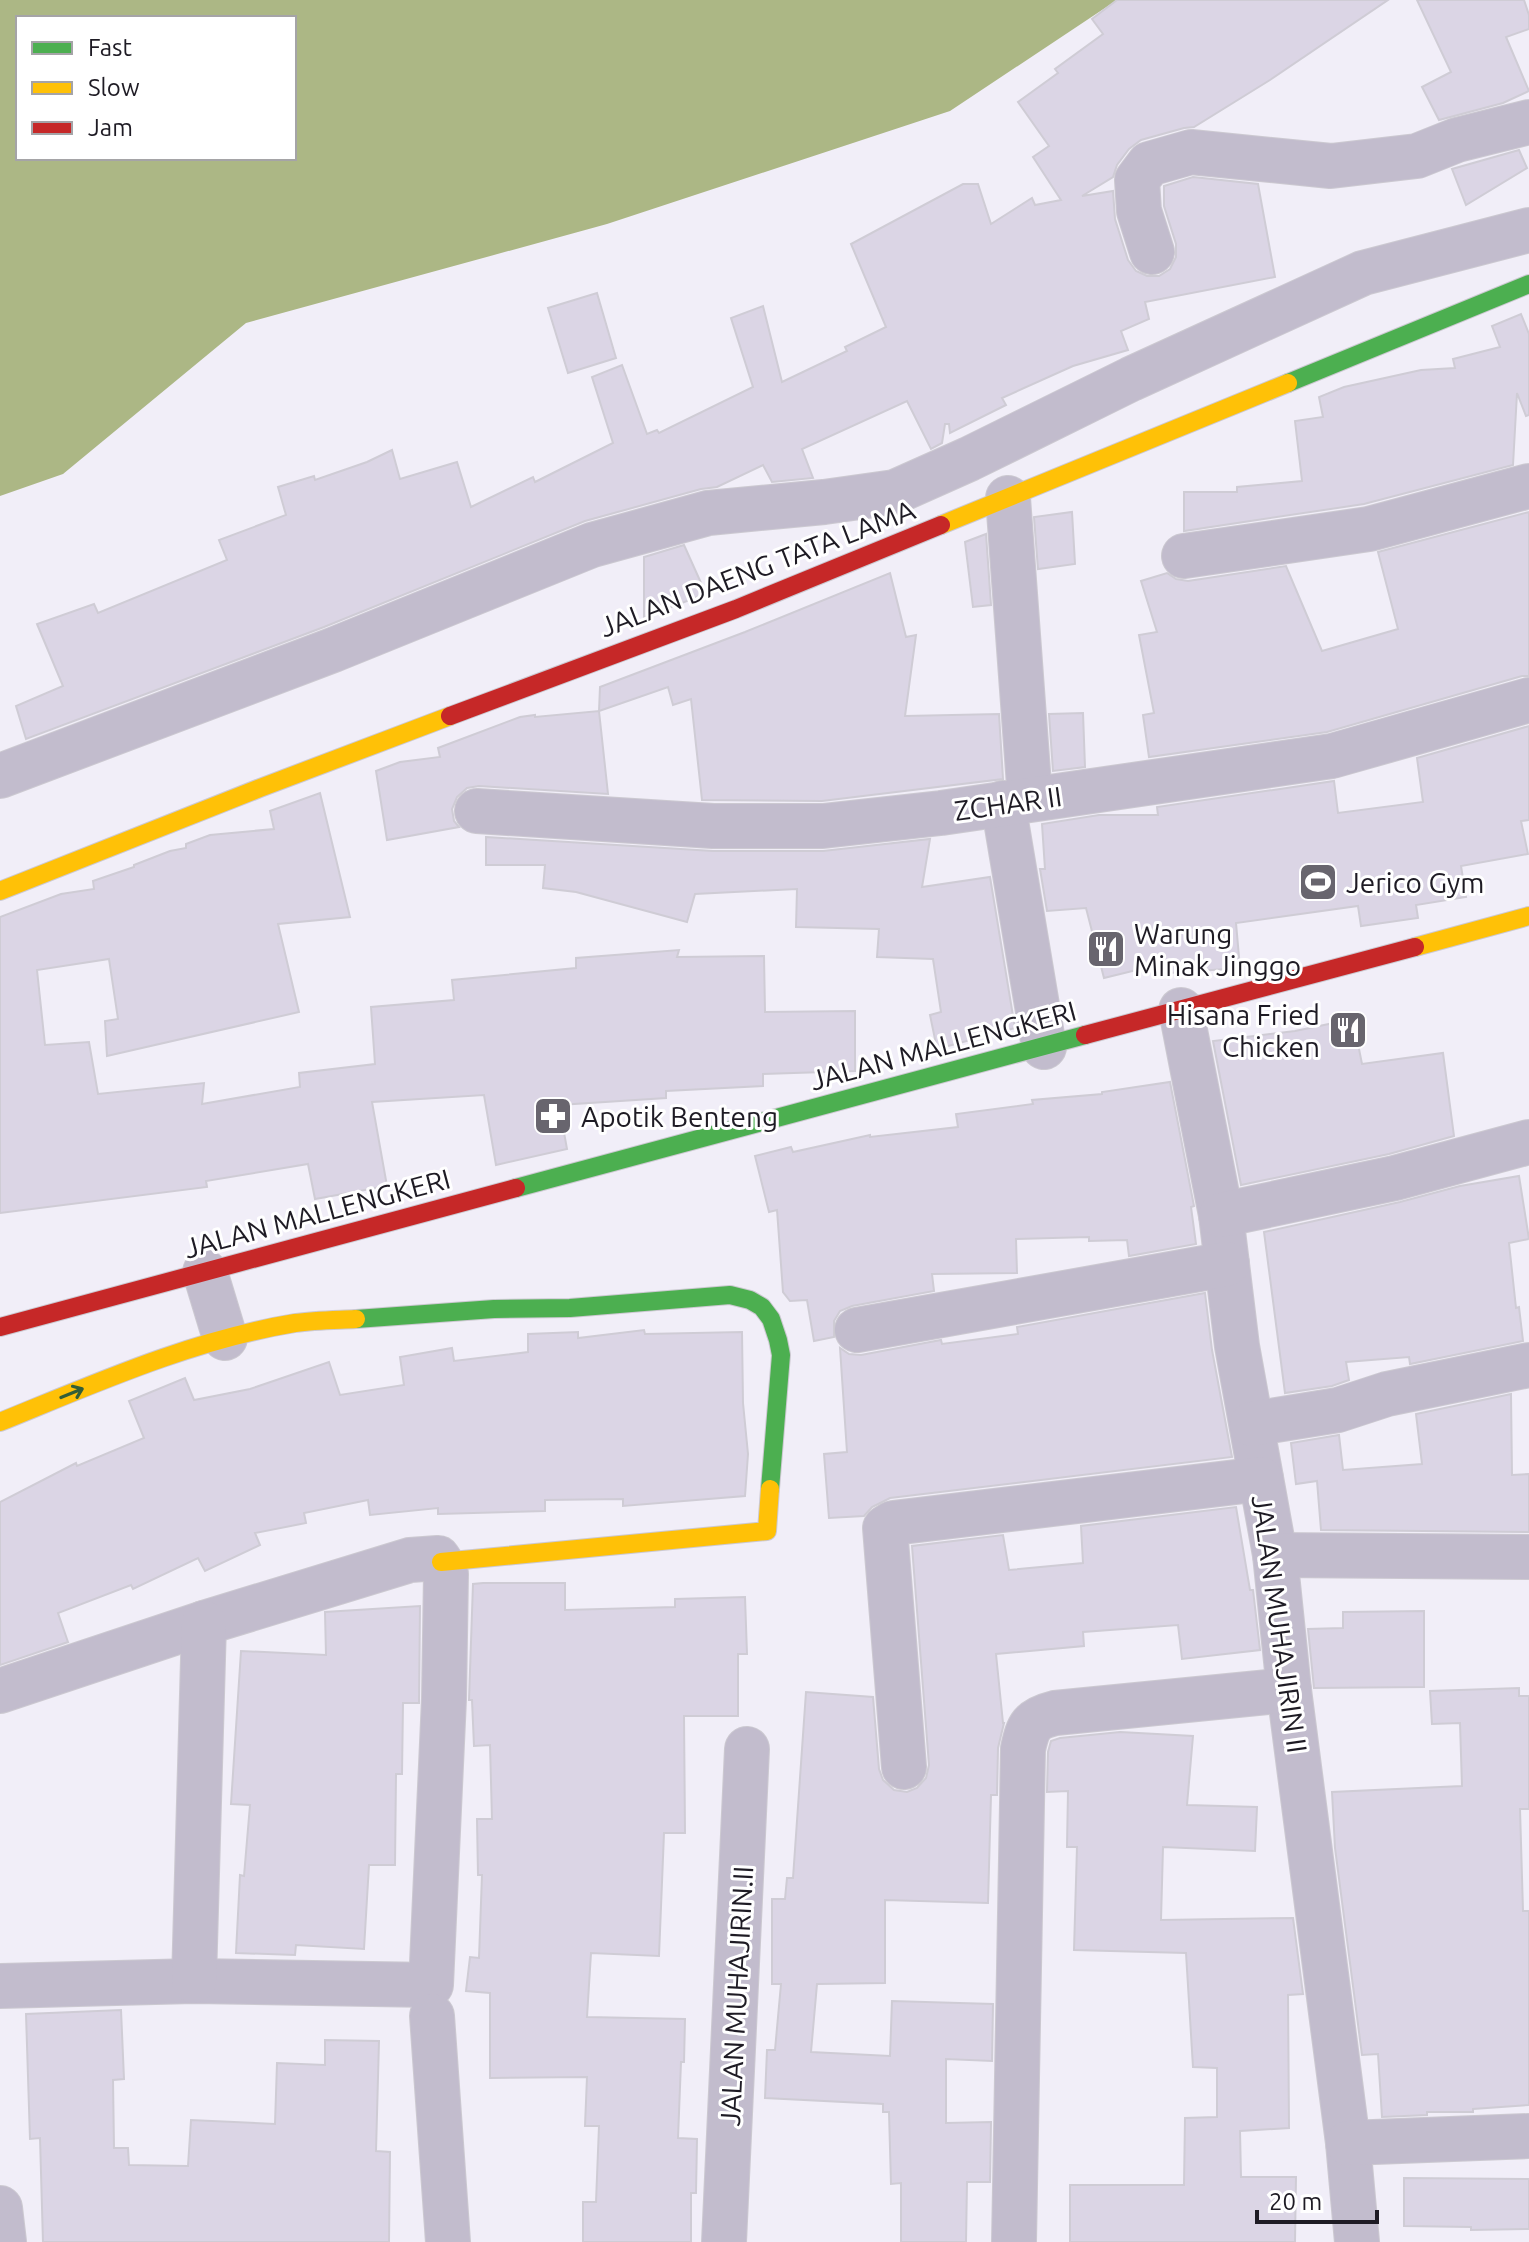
<svg xmlns="http://www.w3.org/2000/svg" width="1529" height="2242" font-family="Ubuntu,sans-serif">
	<style>
		.water { fill: #acb785; fill-rule: evenodd }
		.building { fill: #dbd5e5; stroke: #cfccd5; stroke-width: 2 }
		.lines { fill: none; stroke-linecap: round; stroke-linejoin: round }
		.street-casing { stroke: #ccc9d1; stroke-width: 46 }
		.fast-casing { stroke: #ccc9d1; stroke-width: 20 }
		.slow-casing { stroke: #ccc9d1; stroke-width: 20 }
		.jam-casing { stroke: #ccc9d1; stroke-width: 20 }
		.street { stroke: #c2bccd; stroke-width: 44 }
		.fast { stroke: #4caf50; stroke-width: 18 }
		.slow { stroke: #ffc107; stroke-width: 18 }
		.jam { stroke: #c62828; stroke-width: 18 }
		.oneway { stroke: #335e38 }
		.labels { text-anchor: middle; dominant-baseline: central; stroke-width: 6; stroke-linejoin: round; paint-order: stroke }
		.street-label { font-size: 28px; fill: #1e1b24; stroke: #fff }
		.poi-label { font-size: 28px; fill: #1e1b24; stroke: #fff; text-anchor: start }
	</style>
	<rect width="100%" height="100%" fill="#f1eef8"/>
	<path class="water" d="M0 0H1117L950 111 607 224 246 323 63 474 0 496ZM18 18H294V158H18Z"/>
	<g class="building">
		<path d="M1117 0H1388L1270 80 1194 127 1184 128 1141 140 1129 149 1117 165 1113 177 1082 196 1113 191 1115 219 1128 260 1136 271 1147 276H1159L1170 269 1176 257V244L1164 206V186L1193 177 1258 184 1275 277 1145 302 1149 319 1121 331 1128 350 1073 366 1002 398 1006 405 950 433 949 424H945L942 443 931 449 907 401 802 449 813 478 772 482 763 465 717 487 701 489 585 521 324 627 26 739 16 706 63 686 37 624 94 604 98 613 227 560 219 540 286 515 278 487 314 476 315 480 367 462 392 450 400 479 457 462 471 507 533 477 535 482 613 443 592 377 622 365 647 434 657 430 659 433 753 387 731 318 763 306 782 382 847 351 845 347 886 327 851 244 963 184H978L991 224 1032 198 1035 205 1061 200 1033 157 1049 146 1018 102 1058 73 1055 69 1103 34 1092 19Z"/>
		<path d="M1417 0H1524L1529 15V29L1506 37 1529 91 1503 103 1439 120 1422 87 1451 72Z"/>
		<path d="M1519 150 1527 168 1466 205 1452 169Z"/>
		<path d="M597 293 616 358 568 373 548 308Z"/>
		<path d="M1521 314 1529 334V415L1526 416 1517 393 1513 465 1364 504 1184 531V492H1237V487L1302 481 1295 421 1323 417 1319 397 1344 387 1421 370 1455 368 1453 359 1500 347 1492 326Z"/>
		<path d="M1072 512 1075 564 1038 569 1034 517Z"/>
		<path d="M1529 512V676H1522L1327 732 1149 757 1143 715 1154 713 1139 635 1157 632 1141 581 1167 573 1176 579 1188 581 1286 566 1322 651 1398 629 1378 552Z"/>
		<path d="M986 534 991 605 973 607 965 542Z"/>
		<path d="M684 545 706 594 644 617V557Z"/>
		<path d="M890 573 906 637 916 635 905 716 999 714 1003 779 822 801 702 800 691 699 673 705 668 687 599 711 600 687 745 632Z"/>
		<path d="M599 711 608 794 479 786 467 788 457 797 452 809 454 821 459 827 387 840 376 771 400 762 440 757 438 748 520 717 535 715V717Z"/>
		<path d="M1083 713 1085 767 1053 771 1049 714Z"/>
		<path d="M1529 726V820L1521 821 1528 854 1461 866 1466 897 1416 905 1418 918 1361 926 1358 906 1236 923 1240 968 1170 973 1169 962 1104 978 1086 908 1047 911 1040 869H1045L1042 824 1099 815H1158L1157 807 1334 781 1338 813 1423 802 1417 758Z"/>
		<path d="M320 793 350 917 278 924 299 1012 107 1056 105 1021 118 1019 109 959 37 970 45 1045 89 1042 98 1094 204 1083 202 1104 300 1087 299 1073 375 1064 371 1007 454 1000 452 980 576 968V958L679 950 677 957 764 956 765 1012 855 1011V1071L763 1074V1086L666 1091V1098L559 1105 567 1149 496 1165 484 1095 372 1102 387 1186 315 1199 308 1164 206 1181 207 1187 0 1213V917L61 894 94 889 93 881 134 867V865L170 851 186 848V844L210 835 274 829 270 811Z"/>
		<path d="M486 837 713 851H823L930 839 922 887 990 877 1015 1028 937 1049 930 1015 941 1012 933 959 877 957 879 929 796 927 797 889 695 894 687 922 576 892 543 888 545 865H486Z"/>
		<path d="M1353 1019 1362 1064 1443 1053 1454 1136 1389 1154 1241 1185 1213 1041 1295 1031Z"/>
		<path d="M1170 1082 1194 1206 1191 1207 1196 1244 1129 1256 1127 1240 1089 1241V1237L1016 1239 1017 1273 932 1274 934 1291 852 1306 840 1311 834 1321V1337L814 1341 807 1300 790 1301 783 1292 777 1210 769 1212 755 1156 791 1147 793 1152 870 1135V1137L958 1127 956 1114 1033 1104 1032 1100 1102 1094V1092Z"/>
		<path d="M1519 1176 1529 1239 1509 1243 1516 1308 1519 1307 1523 1341 1410 1364 1409 1357 1346 1362 1349 1380 1332 1386 1285 1393 1264 1232 1400 1202 1460 1186Z"/>
		<path d="M1205 1293 1212 1350 1232 1457 890 1498 872 1507 864 1516 829 1518 824 1454 847 1452 840 1348 849 1354 861 1355 941 1340 942 1344 1018 1334 1017 1327Z"/>
		<path d="M644 1330 645 1334 742 1332 743 1403 748 1454 745 1496 623 1506V1499L545 1500V1511L438 1514V1508L370 1515 368 1500 304 1513 306 1523 255 1533 260 1545 205 1571 198 1558 133 1589 131 1585 58 1613 68 1642 0 1665V1502L76 1463 77 1466 144 1438 129 1401 185 1378 194 1400 250 1389 329 1362 340 1395 404 1385 400 1357 452 1348 454 1361 528 1352V1334L578 1332V1338Z"/>
		<path d="M1511 1394 1512 1475 1529 1474V1532L1321 1530 1317 1481 1296 1484 1291 1443 1339 1435 1343 1470 1422 1464 1416 1414Z"/>
		<path d="M1236 1507 1250 1590H1253L1260 1650 1182 1659 1178 1625 1083 1632 1084 1646 996 1654 1003 1723H1004L998 1748 997 1795H991L988 1903 885 1900V1983L817 1984 811 2052 890 2056 892 2001 993 2004 992 2061 946 2059V2123L991 2122 990 2182H967L966 2242H901V2183L891 2184 889 2112H883V2104L765 2098 767 2050H775L781 1984H772V1899H785L787 1878H793L806 1692 873 1697 879 1769 883 1780 894 1790 907 1792 917 1788 926 1778 929 1765 912 1546 1003 1535 1009 1570 1083 1563 1081 1526Z"/>
		<path d="M483 1583H565V1610L675 1607V1599L745 1597 747 1654H738V1716H684L685 1833H664L659 1956 591 1953 587 2017 685 2019 684 2062H681L678 2138 697 2139 696 2193H691V2242H583V2202H596L599 2126H585L587 2077 490 2078V1993L466 1991 470 1957 479 1958 482 1875H478L477 1819H492L490 1745 474 1746 472 1700H469L473 1584Z"/>
		<path d="M420 1606 419 1703H403L402 1774H396L395 1865H369L364 1949 296 1945 295 1955 236 1953 240 1875 244 1876 250 1805 231 1804 241 1651 326 1655 325 1612Z"/>
		<path d="M1424 1611V1687L1314 1688 1308 1629 1343 1628V1612Z"/>
		<path d="M1519 1688V1696H1529V1809H1520L1523 1911H1529V2105L1473 2109V2112H1427V2115L1382 2117 1378 2054 1362 2055 1335 1848 1332 1792 1462 1786 1460 1723 1432 1724 1430 1691Z"/>
		<path d="M1120 1732 1193 1736 1187 1805 1257 1807 1255 1851 1163 1847 1161 1920 1293 1918 1303 1994 1288 1995 1289 2128 1240 2131 1241 2177H1296L1295 2242H1070V2185H1184L1185 2118 1217 2117V2068L1193 2067 1186 1953 1074 1950 1077 1847H1067L1068 1791 1047 1792 1048 1752 1051 1741 1060 1738Z"/>
		<path d="M121 2010 124 2079 113 2080 114 2148H128L129 2165 188 2166 191 2120 275 2124 277 2063 325 2065V2040L379 2041 376 2151 390 2152 389 2242H43L40 2138 30 2139 26 2014Z"/>
		<path d="M1404 2178 1529 2179V2229L1471 2230V2227L1404 2226Z"/>
	</g>
	<g class="lines">
		<g class="street-casing">
			<g id="street">
				<path d="M1152 252 1139 211 1137 180 1149 164 1191 152 1331 166 1417 156 1457 140 1529 122"/>
				<path d="M1008 498 1030 799"/>
				<path d="M1184 556 1369 529 1529 486"/>
				<path d="M0 776 333 650 592 545 708 513 824 502 895 492 969 459 1131 379 1363 273 1529 230"/>
				<path d="M1003 803 1044 1047"/>
				<path d="M477 811 713 826H823L941 813 1332 756 1529 700"/>
				<path d="M1181 1010 1221 1215 1237 1346 1275 1555 1289 1690 1348 2143 1357 2242"/>
				<path d="M1221 1215 1395 1178 1529 1142"/>
				<path d="M205 1272 225 1338"/>
				<path d="M857 1330 1227 1264"/>
				<path d="M1252 1424 1338 1410 1387 1394 1529 1365"/>
				<path d="M1275 1555 1529 1557"/>
				<path d="M0 1691 204 1623 410 1560 438 1558 444 1567 446 1574 444 1699 431 1985 194 1981 0 1986"/>
				<path d="M904 1767 885 1528 893 1523 1261 1479"/>
				<path d="M194 1981 204 1623"/>
				<path d="M432 2016 448 2242"/>
				<path d="M1348 2143 1529 2136"/>
				<path d="M0 2208 4 2242"/>
				<path d="M724 2242 747 1749"/>
				<path d="M1014 2242 1023 1749C1028 1726 1031 1719 1055 1713L1289 1690"/>
			</g>
		</g>
		<g class="fast-casing">
			<g id="fast">
				<path d="M1288 383 1529 284"/>
				<path d="M516 1188 1085 1035"/>
				<path d="M356 1319 494 1309 570 1308 730 1295 750 1300 762 1307 771 1319 778 1340 781 1355 770 1489"/>
			</g>
		</g>
		<g class="slow-casing">
			<g id="slow">
				<path d="M941 525 1288 383"/>
				<path d="M0 891 260 788 450 716"/>
				<path d="M1415 947 1529 916"/>
				<path d="M0 1422C96 1383 192 1340 295 1323 315 1320 336 1320 356 1319"/>
				<path d="M441 1562 767 1531 770 1489"/>
			</g>
		</g>
		<g class="jam-casing">
			<g id="jam">
				<path d="M450 716 736 609 941 525"/>
				<path d="M1085 1035 1415 947"/>
				<path d="M0 1327 516 1188"/>
			</g>
		</g>
		<use href="#street" class="street"/>
		<use href="#fast" class="fast"/>
		<use href="#slow" class="slow"/>
		<use href="#jam" class="jam"/>
	</g>
	<defs><path id="oneway-shaft" d="M-6 0H5M1.5-3L5.5 0L1.5 3" fill="none" stroke-width="1.6" stroke-linecap="round" stroke-linejoin="round" transform="scale(2)"/></defs>
	<use class="oneway" href="#oneway-shaft" transform="translate(72 1393) rotate(-22)"/>
	<defs>
		<g id="stadium-square" transform="scale(2)"><rect x="-9" y="-9" width="18" height="18" rx="4" fill="#68656e" stroke="#fff"/><path d="M0-5a6.5 5 0 1 0 0 10a6.5 5 0 1 0 0-10ZM-3.5-1.8h7v3.6h-7Z" fill="#fff"/></g>
		<g id="restaurant-square" transform="scale(2)"><rect x="-9" y="-9" width="18" height="18" rx="4" fill="#68656e" stroke="#fff"/><path d="M-5-6h1v4h1v-4h1v4h1v-4h1v5L-1.5 .5V6h-2V.5L-5-1ZM5-6V6H3V1.5H1.5Q1.5-4 5-6Z" fill="#fff"/></g>
		<g id="pharmacy-square" transform="scale(2)"><rect x="-9" y="-9" width="18" height="18" rx="4" fill="#68656e" stroke="#fff"/><path d="M-2-6h4v4h4v4h-4v4h-4v-4h-4v-4h4Z" fill="#fff"/></g>
	</defs>
	<g fill-rule="evenodd">
		<use href="#stadium-square" x="1318" y="882"/>
		<use href="#restaurant-square" x="1106" y="949"/>
		<use href="#restaurant-square" x="1348" y="1030"/>
		<use href="#pharmacy-square" x="553" y="1116"/>
	</g>
	<g class="labels">
		<g class="street-label">
			<text transform="translate(757 568) rotate(-21)">JALAN DAENG TATA LAMA</text>
			<text transform="translate(1008 803) rotate(-8)">ZCHAR II</text>
			<text transform="translate(943 1045) rotate(-15)">JALAN MALLENGKERI</text>
			<text transform="translate(317 1213) rotate(-15)">JALAN MALLENGKERI</text>
			<text transform="translate(1280 1624) rotate(82)">JALAN MUHAJIRIN II</text>
			<text transform="translate(736 1996) rotate(-87)">JALAN MUHAJIRIN.II</text>
		</g>
		<g class="poi-label">
			<text x="1346" y="882">Jerico Gym</text>
			<text x="1134" y="933">Warung<tspan x="1134" dy="32">Minak Jinggo</tspan></text>
			<text x="1320" y="1014" text-anchor="end">Hisana Fried<tspan x="1320" dy="32">Chicken</tspan></text>
			<text x="581" y="1116">Apotik Benteng</text>
		</g>
	</g>
	<rect x="16" y="16" width="280" height="144" fill="#ffffff" stroke="#a5a4a7" stroke-width="2"/>
	<rect x="32" y="42" width="40" height="12" fill="#4caf50" stroke="#a5a4a7" stroke-width="2"/>
	<text x="88" y="56" font-size="24" fill="#1e1b24">Fast</text>
	<rect x="32" y="82" width="40" height="12" fill="#ffc107" stroke="#a5a4a7" stroke-width="2"/>
	<text x="88" y="96" font-size="24" fill="#1e1b24">Slow</text>
	<rect x="32" y="122" width="40" height="12" fill="#c62828" stroke="#a5a4a7" stroke-width="2"/>
	<text x="88" y="136" font-size="24" fill="#1e1b24">Jam</text>
	<path d="M1257 2210v12h120v-12" fill="none" stroke="#1e1b24" stroke-width="4"/>
	<text x="1269" y="2210" font-size="24" fill="#1e1b24" stroke="#ffffff" stroke-width="6" paint-order="stroke">20 m</text>
</svg>
